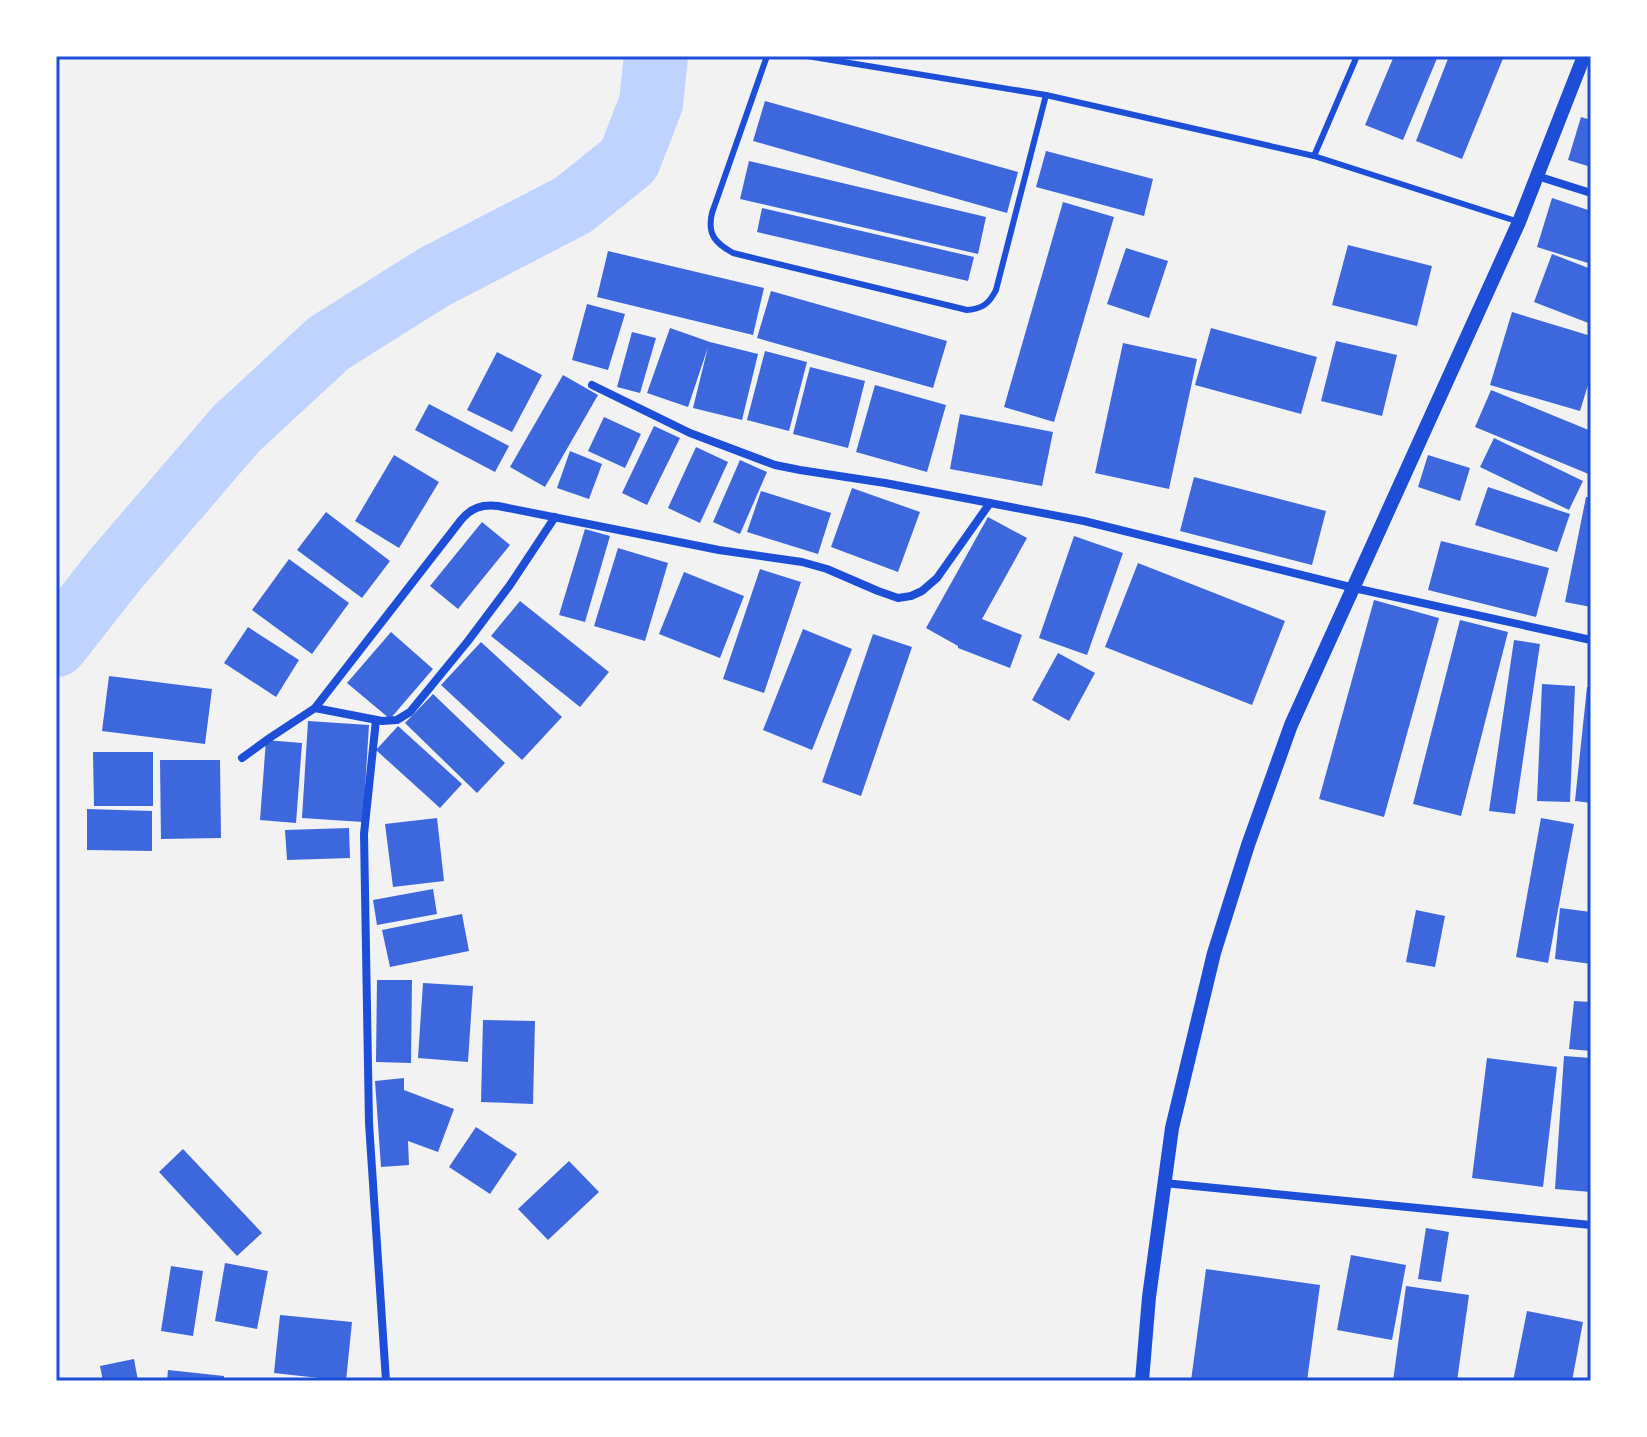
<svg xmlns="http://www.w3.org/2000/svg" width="1647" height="1437" font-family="'Exo 2',sans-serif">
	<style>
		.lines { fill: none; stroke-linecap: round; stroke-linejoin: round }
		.river { stroke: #bfd3fe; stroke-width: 64 }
		.building { fill: #3d67dc }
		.service { stroke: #1d4ed8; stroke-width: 6 }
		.minor { stroke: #1d4ed8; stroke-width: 8 }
		.tertiary { stroke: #1d4ed8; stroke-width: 14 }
		.neatline { fill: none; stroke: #1d4ed8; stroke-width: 3 }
	</style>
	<rect width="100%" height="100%" fill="#f2f2f2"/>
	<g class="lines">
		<path class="river" d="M56 645 114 571 236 429 329 343 434 277 573 205 629 160 651 103 656 56"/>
	</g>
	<g class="building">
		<path d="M1394 56H1438L1403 140 1365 125Z"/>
		<path d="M1449 56H1504L1462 159 1416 141Z"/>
		<path d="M765 101 1018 172 1007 213 753 141Z"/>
		<path d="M1581 117 1591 120V167L1568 160Z"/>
		<path d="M1046 151 1153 179 1144 216 1036 187Z"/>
		<path d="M749 161 986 217 978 254 740 199Z"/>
		<path d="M1552 198 1591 211V264L1537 247Z"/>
		<path d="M1063 202 1114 217 1054 422 1004 407Z"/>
		<path d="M762 208 974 257 968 281 757 232Z"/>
		<path d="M1348 245 1432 266 1417 326 1332 305Z"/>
		<path d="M1126 248 1168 261 1149 318 1107 304Z"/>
		<path d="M608 251 764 288 753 335 597 297Z"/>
		<path d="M1552 254 1591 269V324L1534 302Z"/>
		<path d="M771 291 947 341 933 388 757 338Z"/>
		<path d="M587 304 625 314 608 370 572 360Z"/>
		<path d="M1512 312 1591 336V375L1580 411 1490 385Z"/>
		<path d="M670 328 710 342 758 354 742 420 693 408 708 347 688 407 647 393Z"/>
		<path d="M1211 328 1317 357 1301 414 1195 385Z"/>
		<path d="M632 332 656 338 640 393 617 387Z"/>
		<path d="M1336 341 1397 355 1382 416 1321 401Z"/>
		<path d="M1123 343 1197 359 1169 489 1095 473Z"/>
		<path d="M765 351 807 362 789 431 747 420Z"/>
		<path d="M497 352 542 375 512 432 467 410Z"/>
		<path d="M810 367 865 381 848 448 793 434Z"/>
		<path d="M563 375 598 395 545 487 510 467Z"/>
		<path d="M875 385 946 405 927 472 856 452Z"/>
		<path d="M1491 390 1591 431V475L1475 427Z"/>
		<path d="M429 404 509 446 495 472 415 430Z"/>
		<path d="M960 414 1053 432 1042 486 950 469Z"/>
		<path d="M604 417 641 434 625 468 588 451Z"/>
		<path d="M654 426 680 438 647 505 622 493Z"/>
		<path d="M1494 438 1583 481 1569 510 1480 467Z"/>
		<path d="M696 447 728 462 700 523 668 508Z"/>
		<path d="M570 451 602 464 589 499 557 488Z"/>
		<path d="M394 455 439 482 399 548 355 521Z"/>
		<path d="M1428 455 1470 468 1460 501 1418 487Z"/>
		<path d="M740 460 767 472 740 534 713 522Z"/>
		<path d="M1194 477 1326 511 1312 565 1180 531Z"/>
		<path d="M1488 487 1570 514 1557 552 1475 525Z"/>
		<path d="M852 488 920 512 898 572 831 547Z"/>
		<path d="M761 491 831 513 818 554 747 532Z"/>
		<path d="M1586 497 1591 498V607L1565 602Z"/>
		<path d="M326 512 390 561 362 598 297 550Z"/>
		<path d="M988 517 1027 538 982 619 1022 635 1010 668 958 648V646L926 628Z"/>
		<path d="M482 522 510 545 458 609 430 586Z"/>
		<path d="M585 529 610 536 585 622 559 615Z"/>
		<path d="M1074 536 1123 553 1087 655 1039 638Z"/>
		<path d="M1441 541 1549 568 1536 617 1428 590Z"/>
		<path d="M618 548 668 563 645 641 594 626Z"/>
		<path d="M289 559 349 603 312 654 252 610Z"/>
		<path d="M1138 563 1285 621 1252 705 1105 647Z"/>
		<path d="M760 569 801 582 764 693 723 679Z"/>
		<path d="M684 572 744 596 720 658 659 634Z"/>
		<path d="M1374 600 1439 618 1384 817 1319 799Z"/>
		<path d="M520 601 609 672 580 707 491 636Z"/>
		<path d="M1460 620 1508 632 1461 816 1413 804Z"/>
		<path d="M248 627 299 660 276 697 224 663Z"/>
		<path d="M803 629 852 649 812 750 763 730Z"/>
		<path d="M391 632 433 669 390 719 347 683Z"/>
		<path d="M873 634 912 647 861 796 822 782Z"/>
		<path d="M1514 640 1540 644 1515 814 1489 811Z"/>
		<path d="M481 642 562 717 522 760 441 685Z"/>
		<path d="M1058 653 1095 673 1069 721 1032 700Z"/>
		<path d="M109 676 212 689 205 744 102 731Z"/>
		<path d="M1542 684 1575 686 1570 802 1537 801Z"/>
		<path d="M1587 687H1591V803L1575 801Z"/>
		<path d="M433 694 505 763 477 793 405 723Z"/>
		<path d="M308 721 369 725 363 822 302 818Z"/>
		<path d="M398 726 462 784 440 808 376 750Z"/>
		<path d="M266 740 302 743 296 823 260 820Z"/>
		<path d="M93 752H153V806H94Z"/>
		<path d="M160 760H220L221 838 161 839Z"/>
		<path d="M87 809 152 811V851L87 850Z"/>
		<path d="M437 818 444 881 393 887 385 824Z"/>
		<path d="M1541 818 1574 824 1548 963 1516 957Z"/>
		<path d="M349 828 350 858 287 860 285 830Z"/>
		<path d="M433 889 437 914 377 925 373 900Z"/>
		<path d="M1560 908 1591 912V964L1555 959Z"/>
		<path d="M1416 910 1445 916 1435 967 1406 962Z"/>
		<path d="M462 914 469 951 390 967 382 930Z"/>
		<path d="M377 980H412L411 1063 376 1062Z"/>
		<path d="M423 983 473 986 468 1062 418 1058Z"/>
		<path d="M1574 1001 1591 1002V1051L1569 1049Z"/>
		<path d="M483 1020 535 1021 533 1104 481 1102Z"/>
		<path d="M1564 1056 1591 1058V1192L1555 1189Z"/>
		<path d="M1487 1058 1557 1067 1543 1187 1472 1178Z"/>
		<path d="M404 1078V1090L454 1109 438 1152 408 1141 409 1165 381 1167 375 1081Z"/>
		<path d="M476 1127 517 1154 490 1194 449 1167Z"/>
		<path d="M183 1149 262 1233 237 1256 159 1172Z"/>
		<path d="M569 1161 599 1192 548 1240 518 1209Z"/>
		<path d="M1426 1228 1449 1232 1441 1282 1418 1279Z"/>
		<path d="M1351 1255 1406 1265 1392 1340 1337 1330Z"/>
		<path d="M225 1263 268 1271 257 1329 215 1321Z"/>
		<path d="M171 1266 203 1271 193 1336 161 1331Z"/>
		<path d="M1206 1269 1320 1285 1307 1381H1191Z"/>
		<path d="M1406 1286 1469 1295 1457 1381H1393Z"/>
		<path d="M1527 1311 1583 1322 1572 1381H1513Z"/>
		<path d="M280 1315 352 1322 346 1381 274 1373Z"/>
		<path d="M134 1359 138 1381H103L100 1366Z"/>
		<path d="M168 1370 224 1376V1381H167Z"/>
	</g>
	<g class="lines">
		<g class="service">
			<path d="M767 56 712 213C707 234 715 243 733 253L967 310C982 309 989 304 996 290L1046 95"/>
			<path d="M807 56 1046 95 1314 156 1519 222"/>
			<path d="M1314 156 1357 56"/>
		</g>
		<g class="minor">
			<path d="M1537 176 1591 193"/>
			<path d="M592 385 690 433 775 465 800 470 885 483 1084 521 1354 588 1591 640"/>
			<path d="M315 708 461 520C471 508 482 504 498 506L719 550 802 562 827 569 878 591 898 598 911 596 922 591 937 578 990 503"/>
			<path d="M376 720 364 834 369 1123 386 1381"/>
			<path d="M242 758 271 737 315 708 382 721 397 720 410 712 468 641 510 585 555 517"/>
			<path d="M1164 1183 1591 1225"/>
		</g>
		<path class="tertiary" d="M1142 1381 1149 1297 1172 1128 1214 953 1248 845 1291 725 1519 222 1584 56"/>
	</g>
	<rect width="1647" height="1437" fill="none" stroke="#ffffff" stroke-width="116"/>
	<rect x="58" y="58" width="1531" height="1321" class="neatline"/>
</svg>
